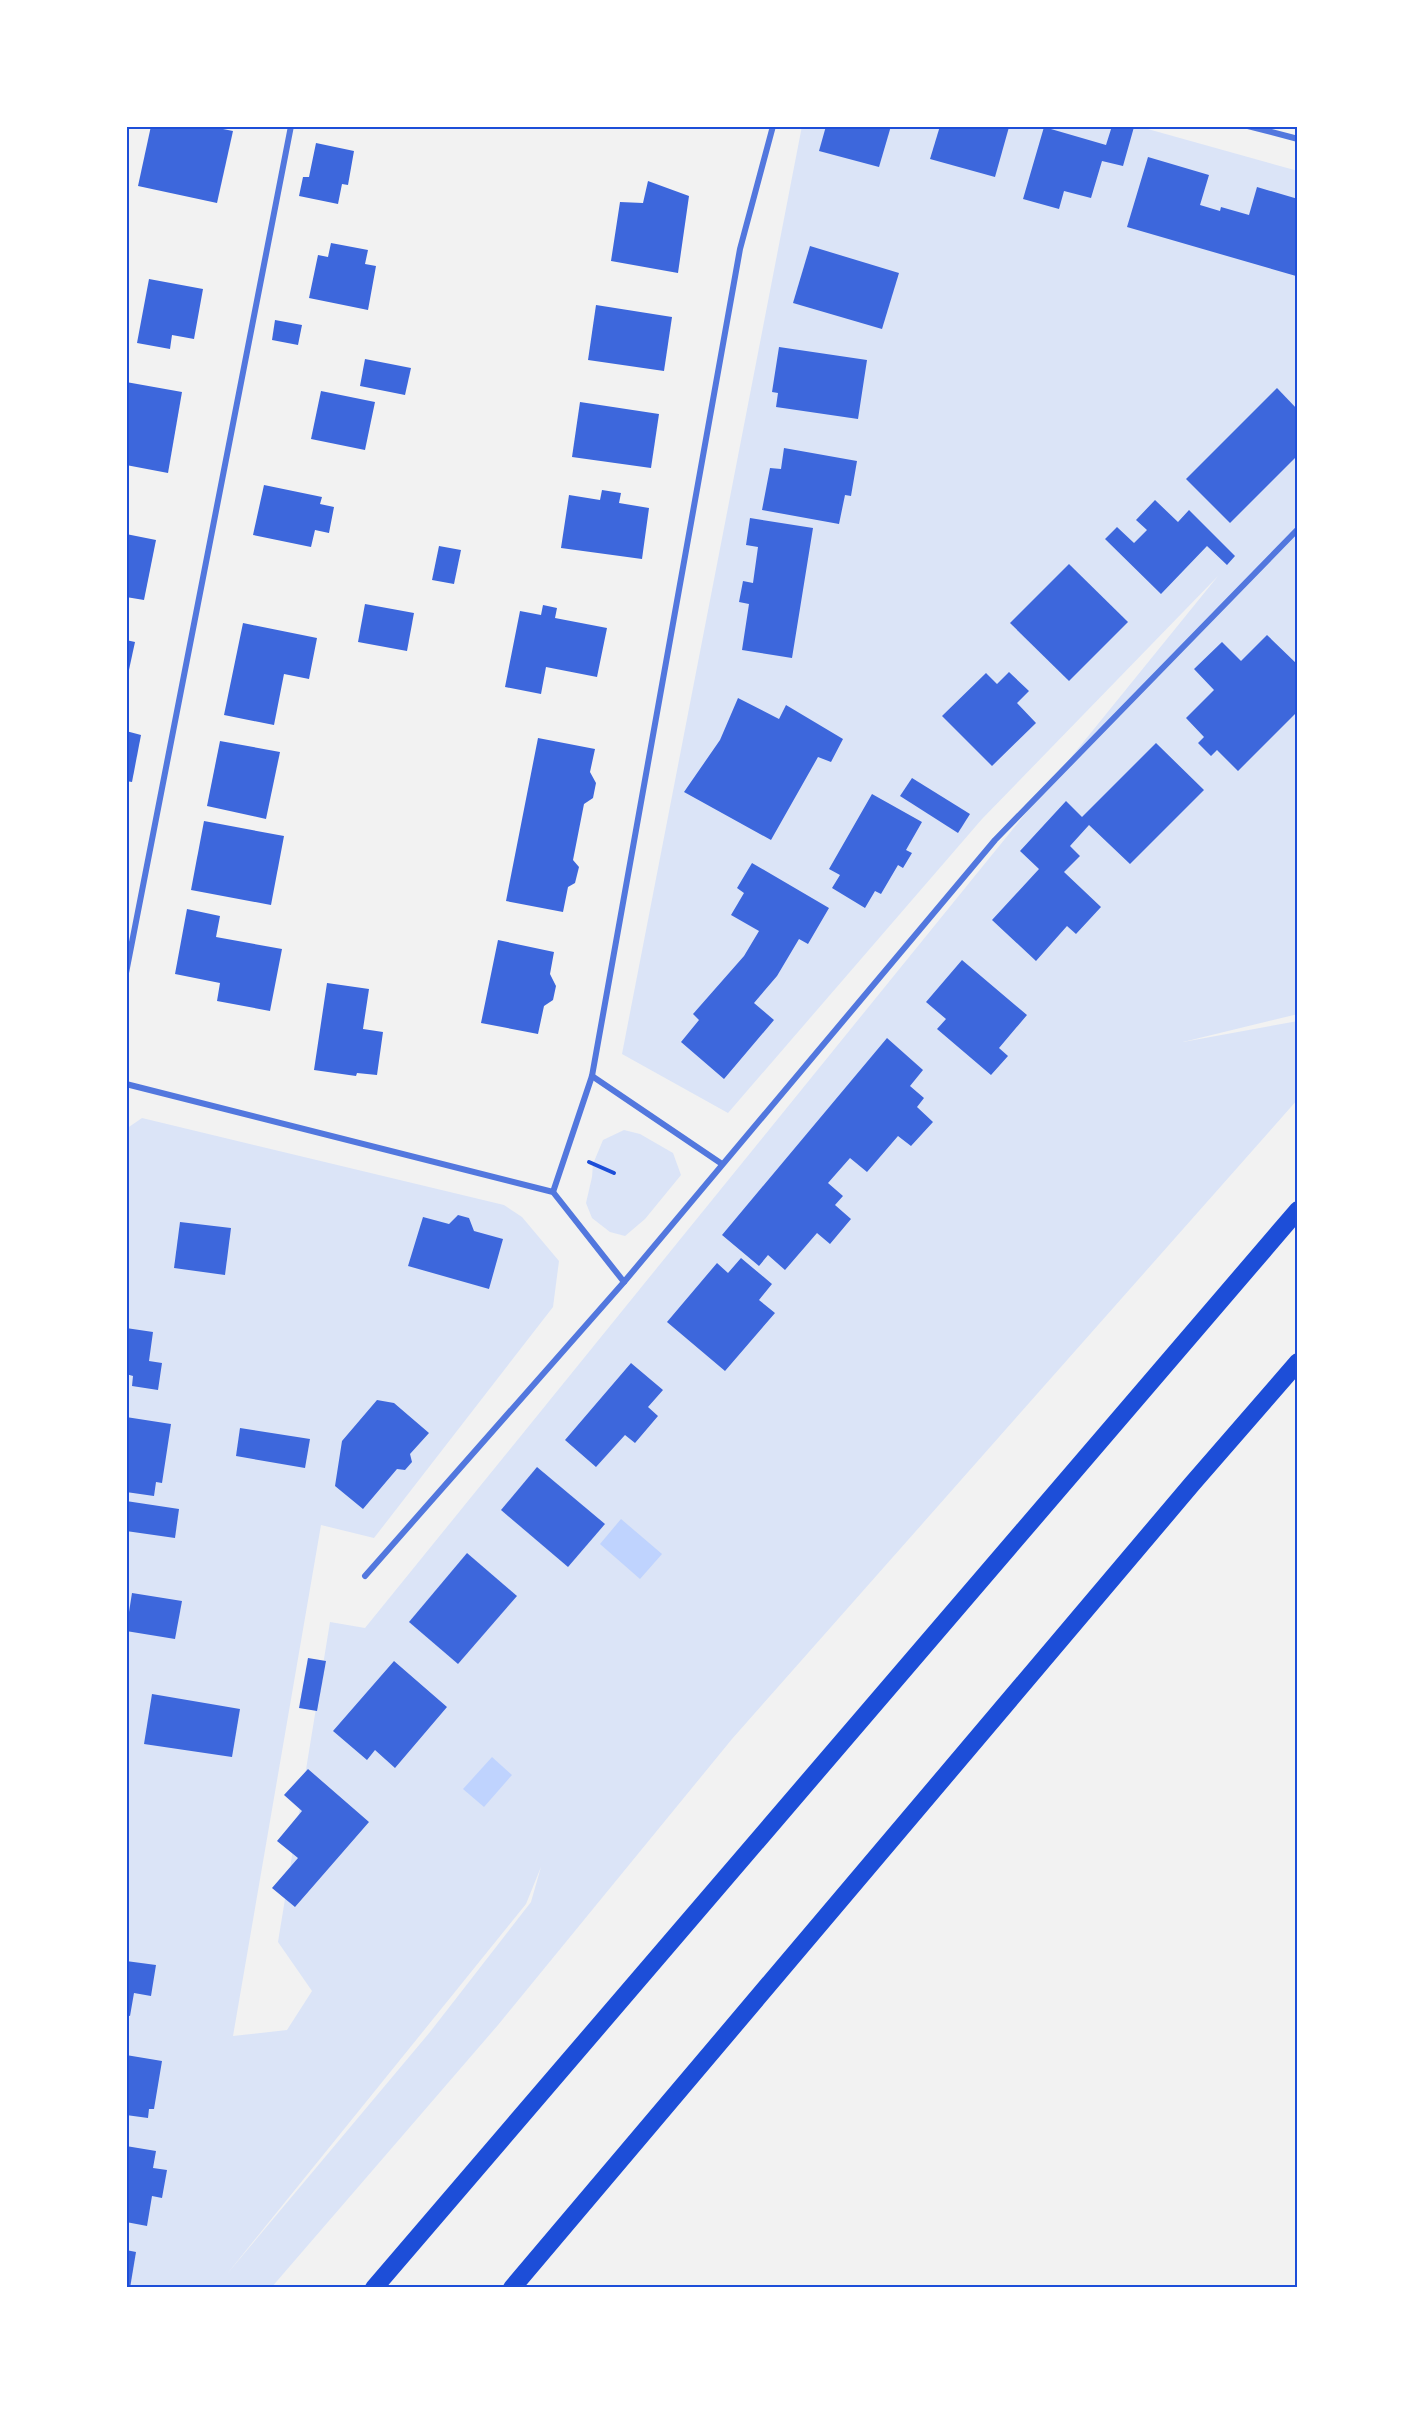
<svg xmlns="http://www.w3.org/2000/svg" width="1424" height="2414" font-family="Raleway,sans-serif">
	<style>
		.green { fill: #dbe4f7; fill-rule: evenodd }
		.water { fill: #bfd3fe }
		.building { fill: #3d67dc }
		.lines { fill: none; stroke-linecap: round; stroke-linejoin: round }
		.path { stroke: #1d4ed8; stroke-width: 4 }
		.minor { stroke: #5277de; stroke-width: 6 }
		.motorway { stroke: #1d4ed8; stroke-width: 18 }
		.neatline { fill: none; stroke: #1d4ed8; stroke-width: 2 }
	</style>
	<rect width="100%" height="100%" fill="#f2f2f2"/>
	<g class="green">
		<path d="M802 126H1137L1298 171V1014L1183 1042 1298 1021V1099L732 1739 498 2025 271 2288H126V1129L142 1118 504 1205 522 1217 559 1261 553 1307 374 1538 321 1525 233 2036 287 2030 312 1991 278 1942 330 1622 365 1628 1218 576 982 819 728 1113 622 1054ZM541 1867 531 1902 430 2032 227 2274 526 1904Z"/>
		<path d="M624 1130 640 1134 673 1153 681 1175 645 1219 625 1236 610 1232 592 1218 586 1203 592 1177 593 1164 603 1140Z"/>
	</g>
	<g class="water">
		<path d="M621 1519 662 1554 640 1579 600 1544Z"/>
		<path d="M492 1757 512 1775 484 1807 463 1789Z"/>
	</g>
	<g class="building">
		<path d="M151 126H208L233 131 217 203 138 186Z"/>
		<path d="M826 126H891L879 167 819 151Z"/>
		<path d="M940 126 1009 127 995 177 930 159Z"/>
		<path d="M1112 126 1134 127 1123 166 1102 161 1091 198 1064 191 1059 209 1023 199 1044 127 1106 145Z"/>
		<path d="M316 143 354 151 348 185 342 184 338 204 299 196 303 177H309Z"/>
		<path d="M1148 157 1209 175 1200 205 1220 211 1221 207 1249 215 1257 187 1298 199 1296 276 1127 227Z"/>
		<path d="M648 181 689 196 678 273 611 261 620 202 643 203Z"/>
		<path d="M331 243 368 250 365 264 376 266 368 310 309 298 318 255 328 257Z"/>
		<path d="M810 246 899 273 882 329 793 303Z"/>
		<path d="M149 279 203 289 194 339 172 335 170 349 137 343Z"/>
		<path d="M596 305 672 317 664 371 588 360Z"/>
		<path d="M275 320 302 325 298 345 272 340Z"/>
		<path d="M779 347 867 360 858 419 776 407 778 393 772 392Z"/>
		<path d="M365 359 411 368 405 395 360 386Z"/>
		<path d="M126 382 182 392 168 473 126 465Z"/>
		<path d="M1277 388 1298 410V455L1230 523 1186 479Z"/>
		<path d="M321 391 375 402 365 450 311 439Z"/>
		<path d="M580 402 659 414 651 468 572 457Z"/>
		<path d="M784 448 857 461 851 496 845 495 839 524 762 510 770 468 781 469Z"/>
		<path d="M264 485 322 497 320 504 334 507 329 533 315 530 311 547 253 535Z"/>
		<path d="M602 490 621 493 619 503 649 508 642 559 561 548 569 495 600 500Z"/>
		<path d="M1155 500 1178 522 1189 510 1235 556 1227 565 1207 546 1161 594 1105 539 1117 527 1134 543 1147 530 1136 520Z"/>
		<path d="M750 518 813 528 792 658 742 650 749 604 739 602 743 581 753 583 758 547 746 545Z"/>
		<path d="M126 534 156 540 144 600 126 597Z"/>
		<path d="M439 546 461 550 454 584 432 580Z"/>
		<path d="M1069 564 1128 622 1069 681 1010 623Z"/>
		<path d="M365 604 414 613 407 651 358 642Z"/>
		<path d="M543 605 557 608 555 618 607 628 597 677 546 667 541 694 505 687 520 611 541 615Z"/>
		<path d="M243 623 317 638 309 679 284 674 274 725 224 715Z"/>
		<path d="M1267 635 1298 665V711L1238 771 1217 750 1211 756 1198 743 1204 737 1186 718 1214 690 1194 669 1222 642 1241 661Z"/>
		<path d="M126 640 135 642 127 679H126Z"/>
		<path d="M1009 672 1029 691 1017 703 1036 723 992 766 942 716 986 673 997 684Z"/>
		<path d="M738 698 779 719 786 705 843 739 831 762 818 757 771 840 684 792 720 740Z"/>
		<path d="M126 731 141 735 132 782 126 781Z"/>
		<path d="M538 738 595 749 590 772 596 783 593 798 584 804 573 860 579 867 575 883 568 887 563 912 506 901Z"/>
		<path d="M220 741 280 752 266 819 207 806Z"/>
		<path d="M1156 743 1204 790 1130 864 1089 825 1070 846 1080 856 1064 872 1101 907 1076 934 1067 926 1036 961 992 920 1039 869 1020 851 1066 801 1082 817Z"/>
		<path d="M912 778 970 814 958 833 900 796Z"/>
		<path d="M872 794 922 822 906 850 912 853 903 868 898 865 881 894 875 891 865 908 832 888 840 875 829 869Z"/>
		<path d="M204 821 284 836 271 905 191 890Z"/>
		<path d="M752 863 829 908 808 944 799 939 777 976 754 1003 774 1020 724 1079 681 1042 699 1020 693 1014 744 956 759 931 731 915 744 893 737 888Z"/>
		<path d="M187 909 220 916 216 937 282 949 270 1011 217 1001 220 983 175 974Z"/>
		<path d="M498 940 554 952 550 974 556 986 553 1000 544 1006 538 1034 481 1023Z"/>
		<path d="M962 960 1027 1015 999 1048 1008 1056 991 1075 937 1029 946 1019 926 1002Z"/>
		<path d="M327 983 369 989 363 1029 383 1032 377 1075 357 1073 356 1076 314 1070Z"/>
		<path d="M887 1038 923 1070 910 1086 924 1098 917 1107 933 1122 911 1146 898 1136 867 1172 850 1158 828 1183 843 1196 835 1205 851 1219 830 1244 817 1233 785 1270 768 1255 759 1266 722 1235Z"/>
		<path d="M458 1215 469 1218 474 1231 503 1239 489 1289 408 1266 423 1217 449 1224Z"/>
		<path d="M180 1222 231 1228 225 1275 174 1268Z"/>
		<path d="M741 1258 772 1284 759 1300 775 1313 725 1371 667 1322 717 1263 728 1273Z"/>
		<path d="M126 1328 153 1332 149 1361 162 1363 158 1390 132 1386 133 1376 126 1374Z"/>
		<path d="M631 1363 663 1390 648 1407 658 1416 635 1443 625 1435 596 1467 565 1440Z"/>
		<path d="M377 1400 394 1403 429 1433 410 1454 412 1462 405 1470 397 1469 363 1509 335 1486 342 1441Z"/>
		<path d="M126 1417 171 1424 162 1483 156 1482 154 1496 126 1492Z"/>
		<path d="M240 1428 310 1439 305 1468 236 1456Z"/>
		<path d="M537 1467 605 1524 568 1567 501 1510Z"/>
		<path d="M126 1501 179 1509 175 1538 126 1531Z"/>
		<path d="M467 1553 517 1596 458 1664 409 1622Z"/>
		<path d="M132 1593 182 1601 175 1639 126 1631Z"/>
		<path d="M308 1658 326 1661 317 1711 299 1708Z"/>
		<path d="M394 1661 447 1707 395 1768 375 1750 367 1760 333 1731Z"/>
		<path d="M152 1694 240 1709 232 1757 144 1744Z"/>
		<path d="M308 1769 369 1822 295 1907 272 1888 298 1858 277 1841 302 1811 284 1795Z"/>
		<path d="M126 1961 156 1965 151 1996 134 1993 130 2016 126 2015Z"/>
		<path d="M126 2055 162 2061 154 2109H149L148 2118 126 2115Z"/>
		<path d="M126 2146 156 2151 153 2168 167 2170 162 2198 152 2196 147 2226 126 2222Z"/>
		<path d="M126 2250 136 2252 130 2288H126Z"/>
	</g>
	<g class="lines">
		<path class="path" d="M589 1162 614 1173"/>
		<g class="minor">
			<path d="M1248 126 1298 139"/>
			<path d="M126 973 291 126"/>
			<path d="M592 1076 722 1164"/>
			<path d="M126 1084 553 1192 624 1282"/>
			<path d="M553 1192 592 1076 740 249 773 126"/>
			<path d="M365 1576 624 1282 995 840 1298 529"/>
		</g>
		<g class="motorway">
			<path d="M374 2288 1298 1210"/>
			<path d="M512 2288 1192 1484 1298 1362"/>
		</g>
	</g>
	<rect width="1424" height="2414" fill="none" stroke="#ffffff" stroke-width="255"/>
	<rect x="128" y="128" width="1168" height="2158" class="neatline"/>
</svg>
